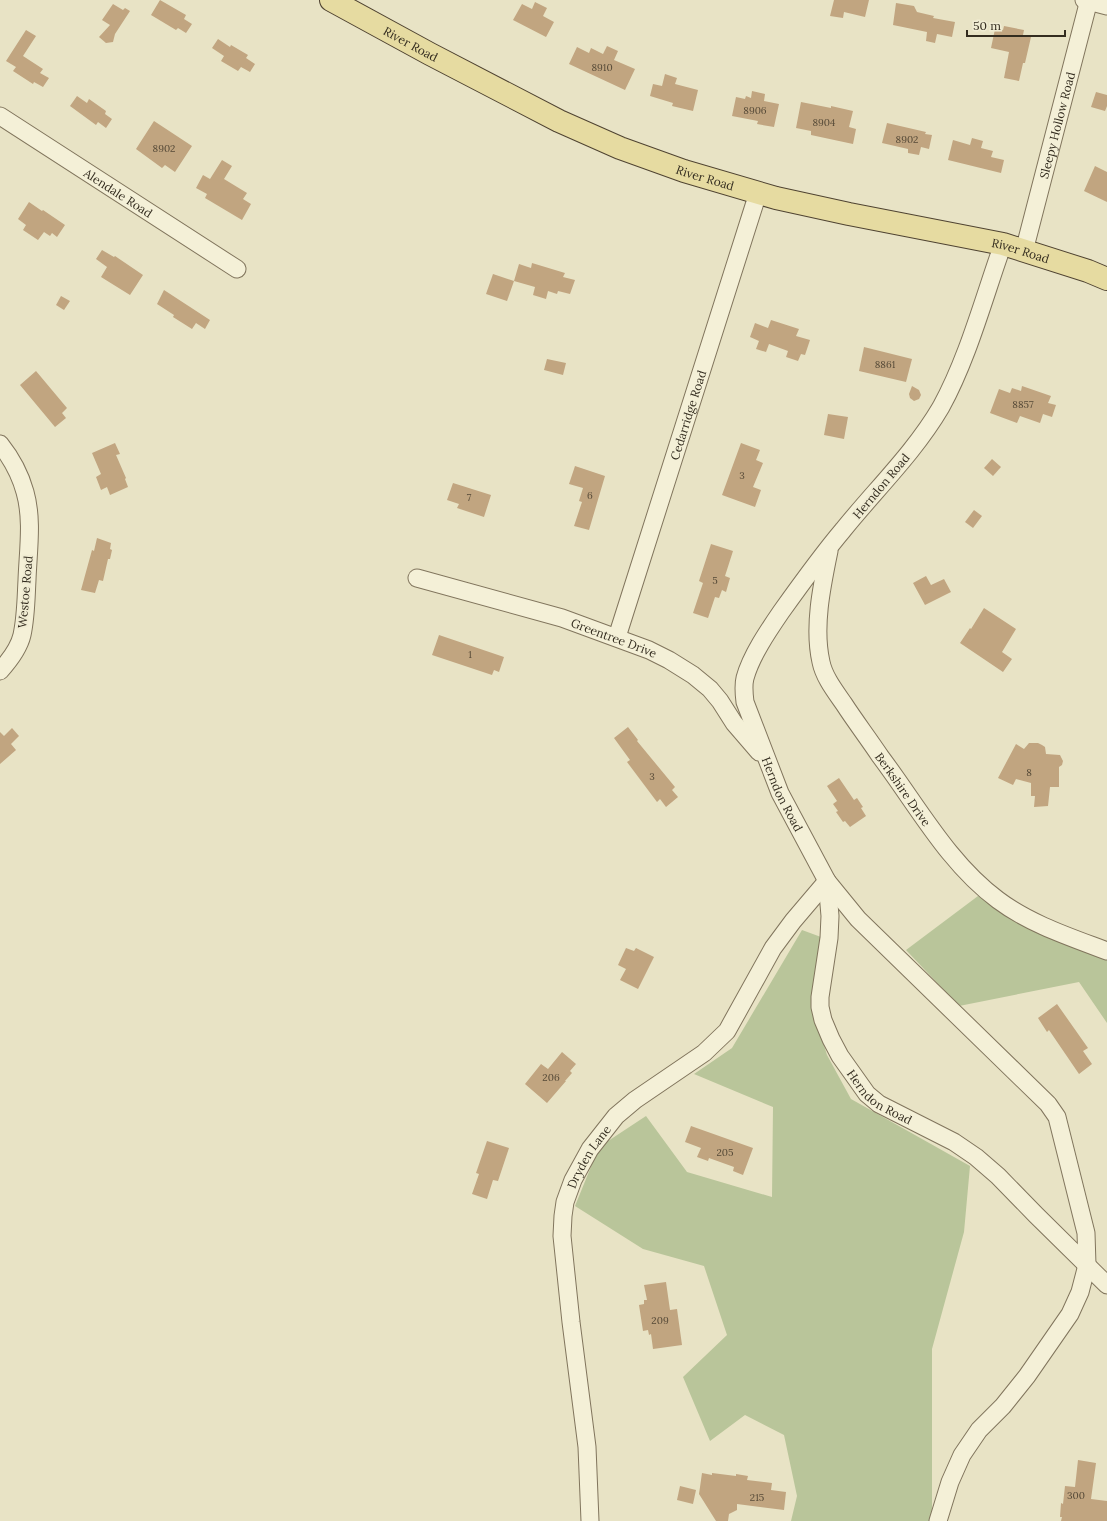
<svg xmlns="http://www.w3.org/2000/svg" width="1107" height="1521" font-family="Lora,serif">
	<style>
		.green { fill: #b9c59a }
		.building { fill: #c1a580 }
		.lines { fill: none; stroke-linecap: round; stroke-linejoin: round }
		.minor-casing { stroke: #81755d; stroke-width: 19 }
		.major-casing { stroke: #4f4331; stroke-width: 24 }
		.minor { stroke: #f4f0d7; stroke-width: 17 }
		.major { stroke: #e6dba1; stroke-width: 22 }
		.labels { text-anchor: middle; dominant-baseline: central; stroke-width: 4; stroke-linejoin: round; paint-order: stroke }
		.number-label { font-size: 10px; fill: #564a37 }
		.street-label { font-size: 12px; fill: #332c1f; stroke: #f0ecd3 }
	</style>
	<rect width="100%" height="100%" fill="#e8e3c5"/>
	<g class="green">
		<path d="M978 896 1107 957V1023L1079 982 959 1006 906 950Z"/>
		<path d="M802 930 821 937 814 1012 827 1055 851 1099 970 1166 964 1232 932 1349V1513L931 1521H791L797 1496 784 1435 745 1415 710 1441 683 1377 727 1335 704 1266 643 1249 575 1206 599 1147 646 1116 687 1172 772 1197 773 1107 694 1074 732 1048Z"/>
	</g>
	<g class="building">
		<path d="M160 0 186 15 184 19 192 24 186 33 178 28 176 30 151 15Z"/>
		<path d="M834 0H869L865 17 844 12 843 18 830 16Z"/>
		<path d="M535 2 547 8 543 16 554 22 546 37 513 20 522 4 532 9Z"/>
		<path d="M896 3 914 6 917 12 934 16 933 18 955 22 952 37 937 34 935 43 926 41 927 32 893 25Z"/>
		<path d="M113 4 123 10 125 8 130 11 115 34 113 42 106 43 99 37 110 25 102 20Z"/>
		<path d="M1004 26 1024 30 1023 35 1031 37 1025 63H1023L1019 81 1004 78 1009 52 991 48 995 29 1003 30Z"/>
		<path d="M26 30 36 36 23 56 43 69 40 73 49 78 43 87 34 82 33 84 13 71 16 67 6 61Z"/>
		<path d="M218 39 230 47 231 45 248 55 246 58 255 64 250 72 241 67 238 71 221 61 224 56 212 48Z"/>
		<path d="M607 46 618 51 614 60 635 69 625 90 569 64 577 47 589 53 591 48 603 54Z"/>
		<path d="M665 74 677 78 675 84 698 90 693 111 672 106 673 103 650 96 653 84 662 86Z"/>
		<path d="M752 91 765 94 764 101 779 104 774 127 757 124 758 121 732 116 736 97 745 99 746 96 751 98Z"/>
		<path d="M1096 92 1107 95V106L1105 111 1091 107Z"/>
		<path d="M77 96 87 103 89 99 106 111 105 114 112 119 106 128 98 122 96 125 70 106Z"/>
		<path d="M801 102 831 108V106L853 111 849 127 856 129 853 144 811 135V131L796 128Z"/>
		<path d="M154 121 192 146 175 172 165 165 162 168 136 149Z"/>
		<path d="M887 123 926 132 925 134 932 135 929 149 921 147 919 155 908 153V149L882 143Z"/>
		<path d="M972 138 983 141 981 148 993 151 991 157 1004 160 1001 173 948 160 953 140 970 145Z"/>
		<path d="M222 160 232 166 224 179 247 193 243 199 251 204 242 220 205 198 207 194 196 188 203 175 210 179Z"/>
		<path d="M1095 166 1107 172V202L1084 191Z"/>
		<path d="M29 202 42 211 43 210 65 225 57 237 52 233 50 236 44 232 38 240 23 230 26 225 18 219Z"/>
		<path d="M102 250 114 257 115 256 143 275 130 295 101 277 107 267 96 259Z"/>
		<path d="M532 263 565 273 563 277 575 280 570 294 558 291 557 294 548 291 546 299 533 295 535 287 514 281 519 264 531 268Z"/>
		<path d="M493 274 514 281 507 301 486 294Z"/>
		<path d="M164 290 210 320 205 329 196 323 192 329 173 317 174 315 157 304Z"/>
		<path d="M61 296 70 301 64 310 56 305Z"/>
		<path d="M771 320 799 329 796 336 810 340 805 355 801 354 798 361 786 357 788 351 769 344 766 352 756 349 759 341 750 337 755 323 768 328Z"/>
		<path d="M864 347 912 359 906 382 859 371Z"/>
		<path d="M547 359 566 363 563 375 544 370Z"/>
		<path d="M36 371 67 408 62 413 66 418 55 427 20 385Z"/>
		<path d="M912 386 919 390 921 395 919 399 914 401 910 398 909 394Z"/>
		<path d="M1022 386 1051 396 1048 403 1056 405 1052 417 1043 414 1040 423 1020 416 1017 423 990 413 999 389 1010 393 1012 388 1021 391Z"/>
		<path d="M828 414 848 417 844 439 824 435Z"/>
		<path d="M115 443 120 454 116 455 126 478 125 479 128 487 110 495 107 487 101 490 96 477 101 474 92 453Z"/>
		<path d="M741 443 760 450 756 460 763 463 753 487 761 490 755 507 722 495Z"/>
		<path d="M992 459 1001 467 993 476 984 468Z"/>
		<path d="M575 466 605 476 589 530 574 526 582 502 579 501 583 488 569 484Z"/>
		<path d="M453 483 491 495 484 517 457 508 459 504 447 500Z"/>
		<path d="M974 510 982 516 973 528 965 522Z"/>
		<path d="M97 538 111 543 110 549 112 550 110 559H108L103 581 99 580 95 593 81 590 92 550 94 551Z"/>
		<path d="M711 544 733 551 725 576 730 578 726 592 722 590 719 598 715 597 708 618 693 613 703 583 699 581Z"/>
		<path d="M926 576 931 585 944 579 951 592 925 605 913 583Z"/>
		<path d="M984 608 1016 629 1002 652 1012 659 1003 672 960 643 970 628 971 629Z"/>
		<path d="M439 635 504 657 499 672 494 670 492 675 432 655Z"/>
		<path d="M628 727 638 740 637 741 675 787 672 790 678 797 666 807 660 799 657 802 627 762 630 760 614 738Z"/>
		<path d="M12 728 19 736 11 744 16 750 0 764V732L4 736Z"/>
		<path d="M1029 743H1038L1042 745 1045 747 1046 754 1060 755 1063 761 1062 765 1059 767V787H1050L1048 806 1034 807 1035 796H1031V783L1016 779 1013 785 998 778 1016 744 1024 749Z"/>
		<path d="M839 778 854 800 857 798 863 807 861 808 866 816 850 827 845 821 843 822 836 812 838 811 833 804 837 801 827 786Z"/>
		<path d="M626 948 634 951 636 948 654 957 638 989 620 980 626 969 618 965Z"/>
		<path d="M1057 1004 1088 1048 1083 1051 1092 1064 1079 1074 1049 1030 1047 1032 1038 1018Z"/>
		<path d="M562 1052 576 1064 570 1071 572 1073 565 1081H566L547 1103 525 1084 541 1064 548 1069Z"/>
		<path d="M691 1126 753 1148 743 1175 733 1171 734 1167 709 1158 708 1161 697 1157 701 1148 685 1142Z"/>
		<path d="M487 1141 509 1148 498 1181 493 1180 487 1199 472 1194 479 1174 476 1173Z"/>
		<path d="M666 1282 670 1310 677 1309 682 1345 653 1349 651 1334 649 1335 648 1330 643 1331 639 1305 644 1304V1300H647L644 1285Z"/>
		<path d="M1078 1460 1096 1463 1091 1499 1107 1501V1521H1061L1062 1517H1060L1061 1503 1063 1504 1065 1486 1075 1487Z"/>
		<path d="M702 1473 712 1475V1473L736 1476V1474L748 1476 747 1480 772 1483 771 1490 786 1492 784 1510 737 1504V1510L729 1514 728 1521H716L699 1494Z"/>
		<path d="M680 1486 696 1490 693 1504 677 1500Z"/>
	</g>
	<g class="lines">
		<g class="minor-casing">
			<g id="minor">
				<path d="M1084 0 1107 6"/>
				<path id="s1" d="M0 116 237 269"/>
				<path id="s2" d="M1003 244C984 297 968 358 941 407 914 453 876 489 843 530 821 556 801 584 781 612 768 631 751 656 745 678 743 686 744 694 745 702L780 793 827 881 830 916 829 938 820 997V1007L823 1020 831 1039 840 1056 867 1094 879 1104 954 1142 976 1157 998 1176 1036 1215 1107 1285"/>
				<path id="s3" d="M1024 251 1089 0"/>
				<path d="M0 444C12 459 20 474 25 492 33 520 28 551 27 580 26 598 26 617 22 635 19 648 9 661 0 671"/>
				<path id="s4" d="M829 551C822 585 813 627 821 662 824 677 835 691 844 704 855 721 868 738 880 756 917 805 948 863 998 900 1030 924 1070 937 1107 951"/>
				<path id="s5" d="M417 578 562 618 649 650 669 660 693 675 710 689 720 701 734 723 759 752"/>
				<path id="s6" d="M617 637 758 193"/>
				<path id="s7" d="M590 1521 587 1447 571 1322 562 1236 563 1216 565 1202 573 1180 590 1149 616 1116 635 1100 704 1053 727 1031 773 948 793 921 827 881 858 919 1048 1104 1057 1117 1086 1233 1087 1265 1080 1292 1070 1314 1027 1376 1003 1406 979 1430 962 1455 950 1482 938 1521"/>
			</g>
		</g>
		<g class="major-casing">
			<g id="major">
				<path id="s8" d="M331 0 430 54 559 121 620 148 684 171 776 198 849 214 1003 244 1088 271 1107 279"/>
			</g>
		</g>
		<use href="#minor" class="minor"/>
		<use href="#major" class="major"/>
	</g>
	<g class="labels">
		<g class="number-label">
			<text x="602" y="67">8910</text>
			<text x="755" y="110">8906</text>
			<text x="824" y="122">8904</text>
			<text x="907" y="139">8902</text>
			<text x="164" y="148">8902</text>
			<text x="885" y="364">8861</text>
			<text x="1023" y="404">8857</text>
			<text x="742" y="475">3</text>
			<text x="590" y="495">6</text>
			<text x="469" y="497">7</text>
			<text x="715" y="580">5</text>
			<text x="470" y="654">1</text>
			<text x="1029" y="772">8</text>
			<text x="652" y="776">3</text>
			<text x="551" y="1077">206</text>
			<text x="725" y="1152">205</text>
			<text x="660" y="1320">209</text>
			<text x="1076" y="1495">300</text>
			<text x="757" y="1497">215</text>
		</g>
		<g class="street-label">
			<text stroke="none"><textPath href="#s8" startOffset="91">River Road</textPath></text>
			<text stroke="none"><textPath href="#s3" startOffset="130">Sleepy Hollow Road</textPath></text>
			<text stroke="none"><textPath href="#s8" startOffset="415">River Road</textPath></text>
			<text stroke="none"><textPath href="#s1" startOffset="141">Alendale Road</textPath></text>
			<text stroke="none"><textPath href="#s8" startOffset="739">River Road</textPath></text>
			<text stroke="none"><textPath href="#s6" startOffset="233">Cedarridge Road</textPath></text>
			<text transform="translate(881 486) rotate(-50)">Herndon Road</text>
			<text transform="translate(25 592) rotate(-85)">Westoe Road</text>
			<text stroke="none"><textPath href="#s5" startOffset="206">Greentree Drive</textPath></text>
			<text stroke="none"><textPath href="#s4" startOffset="264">Berkshire Drive</textPath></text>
			<text stroke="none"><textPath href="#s2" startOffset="634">Herndon Road</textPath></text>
			<text stroke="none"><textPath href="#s2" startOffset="970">Herndon Road</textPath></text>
			<text stroke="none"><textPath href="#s7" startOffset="372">Dryden Lane</textPath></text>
		</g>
	</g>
	<path d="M967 30v6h98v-6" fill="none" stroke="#332c1f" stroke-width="2"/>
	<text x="973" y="30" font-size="12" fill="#332c1f" stroke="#f0ecd3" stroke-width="3" paint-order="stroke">50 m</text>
</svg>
